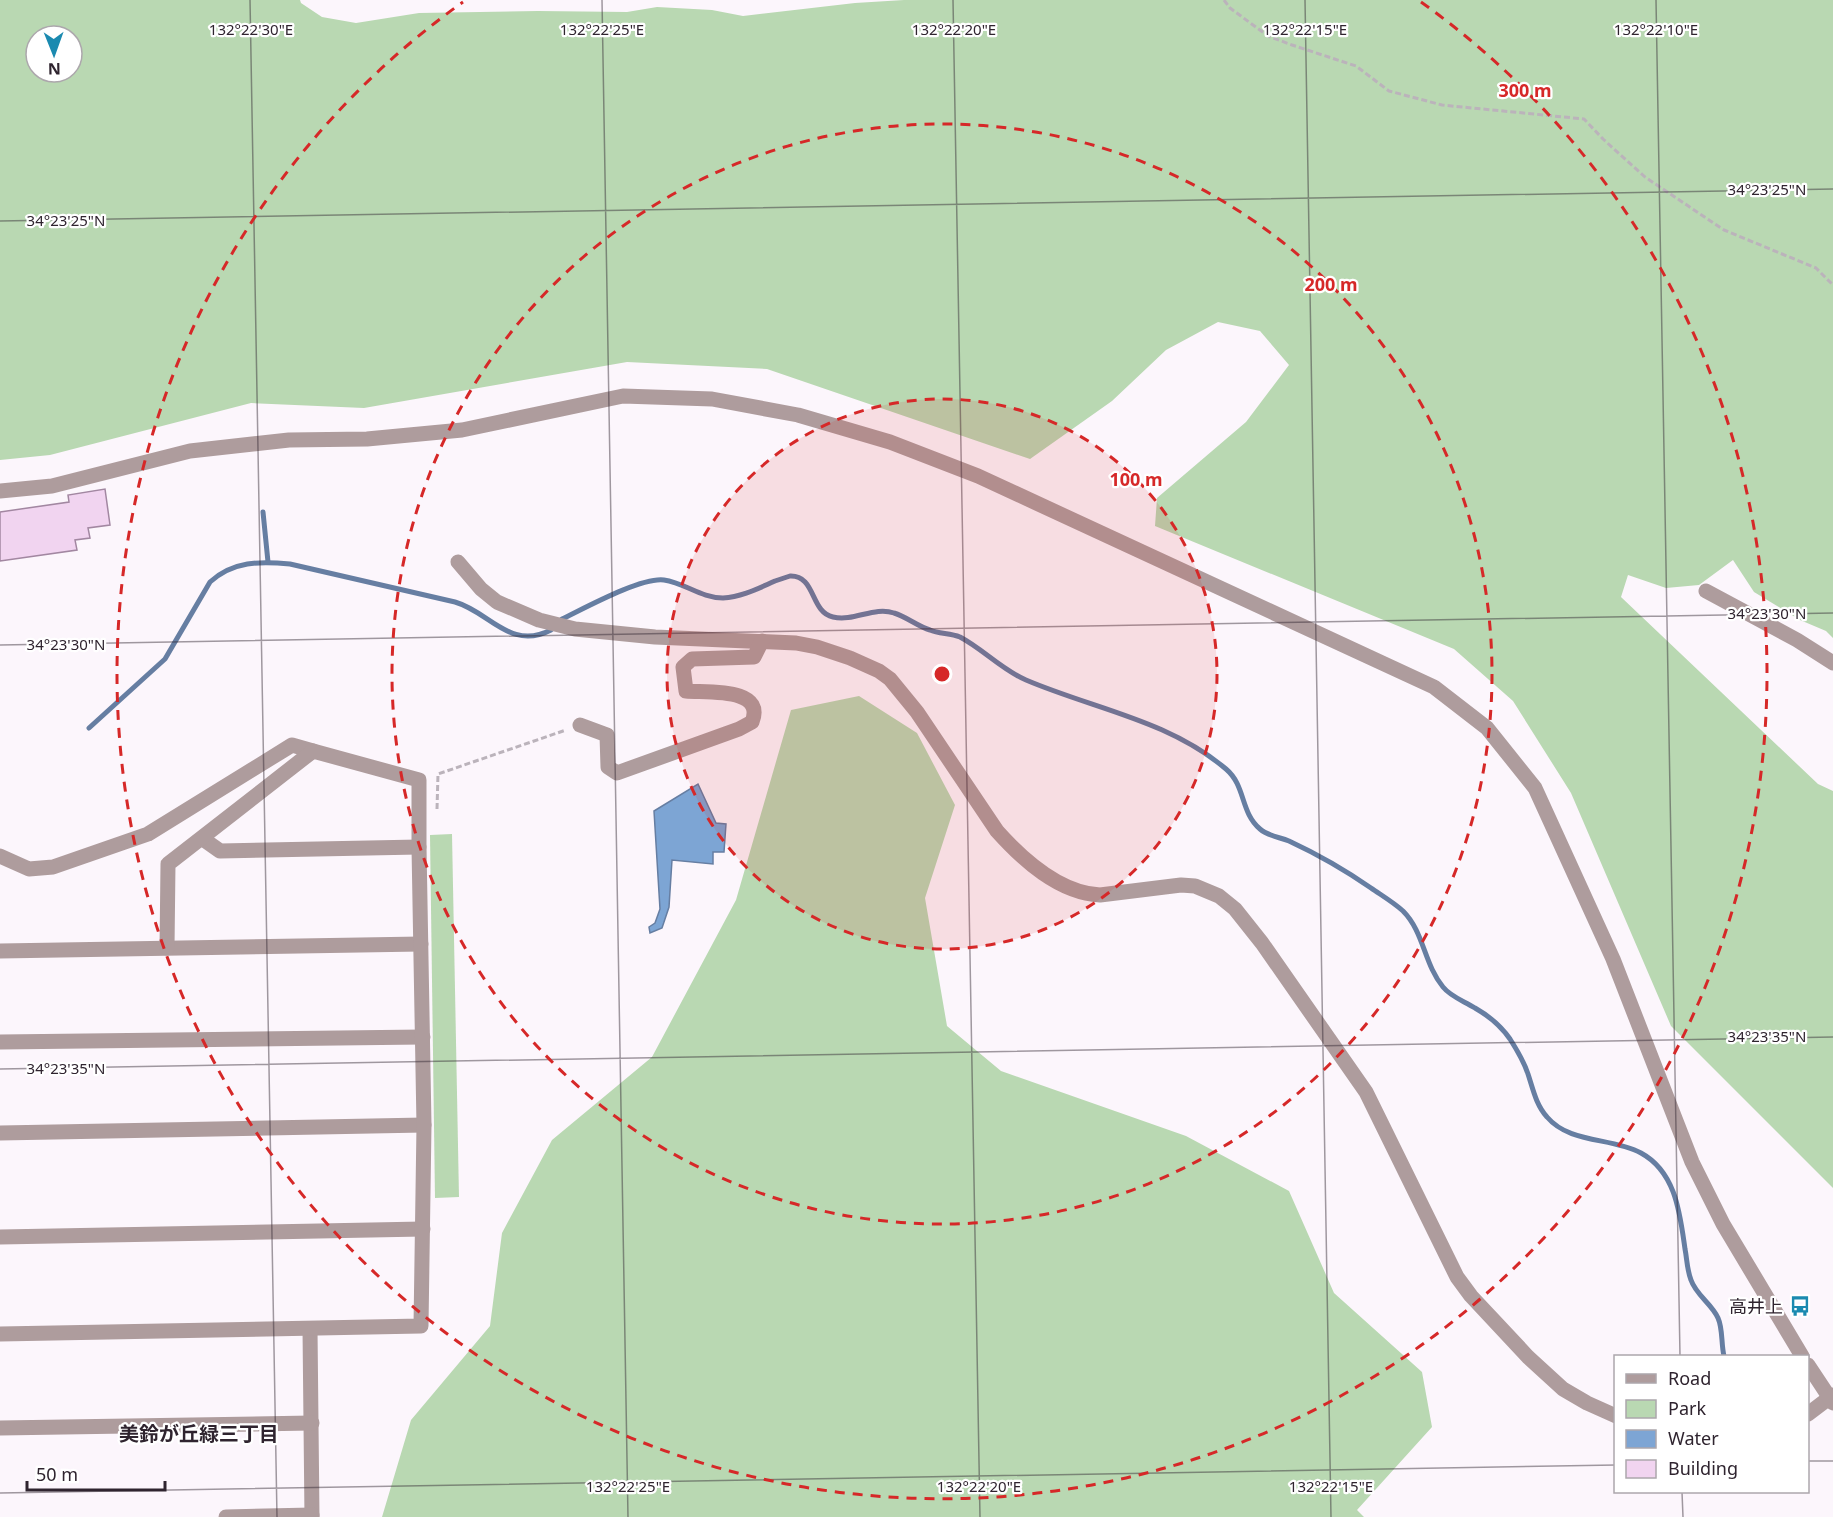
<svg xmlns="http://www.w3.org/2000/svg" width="1833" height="1517" font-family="'Noto Sans','Noto Sans JP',sans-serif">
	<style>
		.green { fill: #b9d8b2; fill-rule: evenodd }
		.water { fill: #7da5d4; stroke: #667ea2; stroke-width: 1.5 }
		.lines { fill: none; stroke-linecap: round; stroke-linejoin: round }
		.stream { stroke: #667ea2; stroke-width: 5 }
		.building { fill: #f1d4f0; stroke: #a287a1; stroke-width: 1.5 }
		.path { stroke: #bbb3bb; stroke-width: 3; stroke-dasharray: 6 3; stroke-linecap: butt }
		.minor { stroke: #ae9c9d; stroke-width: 15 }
		.tertiary { stroke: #ae9c9d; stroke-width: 15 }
		.ticks { fill: none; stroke: #2f242f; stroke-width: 1.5; stroke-opacity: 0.45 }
		.ring { fill: none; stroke: #d62828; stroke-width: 3; stroke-dasharray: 10 8 }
		.labels { text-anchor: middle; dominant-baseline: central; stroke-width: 4.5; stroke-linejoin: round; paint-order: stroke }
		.poi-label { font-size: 18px; fill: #2f242f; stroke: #fff; text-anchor: end }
		.neighbourhood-label { font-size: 20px; font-weight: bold; fill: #2f242f; stroke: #fff }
		.ticks-label { font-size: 15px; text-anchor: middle; fill: #2f242f; stroke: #fff; stroke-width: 4.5; stroke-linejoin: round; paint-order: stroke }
		.centre { fill: #d62828; stroke: #fff; stroke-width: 3 }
		.ring-label { font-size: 18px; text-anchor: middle; font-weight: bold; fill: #d62828; stroke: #fff; stroke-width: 4.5; stroke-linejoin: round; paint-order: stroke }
	</style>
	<rect width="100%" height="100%" fill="#fcf6fc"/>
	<g class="green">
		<path d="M0 0H300L301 3 322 17 356 23 419 13 538 11 627 12 657 7 712 10 743 16 855 3 904 0H1833V638L1826 631 1800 620 1754 592 1733 560 1699 585 1666 588 1628 575 1621 597 1818 784 1833 791V1188L1671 1026 1571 793 1513 701 1454 649 1155 526 1157 498 1246 422 1289 365 1260 331 1218 322 1166 350 1112 401 1030 459 767 369 627 362 364 408 251 403 50 455 0 460ZM36 36H72V72H36Z"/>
		<path d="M859 696 917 733 955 805 925 898 947 1026 1001 1071 1186 1136 1289 1191 1334 1293 1422 1372 1432 1427 1357 1510 1364 1517H382L411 1420 490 1326 502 1233 552 1140 652 1057 736 900 791 710Z"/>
		<path d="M452 834 459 1197 435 1198 430 835Z"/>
	</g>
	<path class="water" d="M698 784 716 823 726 824 724 852H713V864L672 860 669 907 662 928 650 933 649 927 655 923 660 909 654 811Z"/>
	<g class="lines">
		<g class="stream">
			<path d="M263 512 268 562"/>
			<path d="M562 619C585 608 641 577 664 580 685 583 701 598 723 598 742 597 759 588 775 581 778 580 787 577 790 576 816 575 810 612 833 617 854 622 874 606 894 613 907 617 917 626 930 630 939 634 950 633 960 637 983 649 1002 670 1026 680 1094 709 1168 720 1226 769 1246 786 1240 812 1260 829 1268 836 1279 837 1289 841 1317 854 1345 870 1371 888 1381 895 1393 902 1403 911 1424 932 1424 964 1443 987 1451 997 1464 1001 1475 1008 1489 1016 1501 1026 1510 1039 1517 1050 1524 1062 1528 1074 1533 1089 1536 1105 1547 1117 1570 1144 1611 1137 1641 1153 1676 1172 1680 1214 1685 1249 1687 1259 1687 1270 1691 1280 1696 1295 1712 1304 1718 1318 1723 1329 1721 1344 1724 1356"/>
			<path d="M89 728 165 659 210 582C233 561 260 561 290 564L455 602C490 612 510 651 551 630"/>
		</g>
	</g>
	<path class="building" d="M105 489 110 525 88 528 90 538 75 540 77 550 0 561V512L69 502 68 495Z"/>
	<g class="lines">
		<g class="path">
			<path d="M1224 0 1230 8 1268 36 1292 45 1356 66 1389 91 1442 105 1584 119 1603 139 1645 177 1724 230 1816 268 1833 285"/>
			<path d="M437 809 438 774 566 730"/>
		</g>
		<g class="minor">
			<path d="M458 562 481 589 497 602 539 620 575 629 655 637 796 643 817 647 850 658 879 671 890 679 917 712 997 831C1023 860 1059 893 1100 895L1181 885 1195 886 1219 896 1235 909 1262 943 1366 1092 1457 1277 1471 1296 1528 1357 1563 1389 1587 1403 1616 1416"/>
			<path d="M1706 591 1797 640 1833 663"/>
			<path d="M580 725 607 735 608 767 617 773 739 729 752 722C766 687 706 693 686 691L683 667 692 659 754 657 762 641"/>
			<path d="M203 839 220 851 419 847"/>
			<path d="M0 856 29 869 53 867 148 834 292 745 313 751"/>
			<path d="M0 951 421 944"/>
			<path d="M0 1042 423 1037"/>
			<path d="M0 1133 424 1125"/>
			<path d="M0 1237 423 1229"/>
			<path d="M310 1329 312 1517"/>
			<path d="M0 1334 421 1326 424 1125 419 847V780L313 751 168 864 167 948"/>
			<path d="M1808 1414 1833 1395"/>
			<path d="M0 1428 312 1423"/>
			<path d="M226 1517 312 1515"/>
		</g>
		<g class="tertiary">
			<path d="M0 491 52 486 190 451 289 440 367 439 462 430 623 396 712 399 798 415 890 442 978 476 1434 687 1487 728 1535 788 1613 959 1692 1162 1723 1224 1802 1356"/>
			<path d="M1808 1365 1833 1403"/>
		</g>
	</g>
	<path class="ticks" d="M250 0 277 1517M602 0 628 1517M953 0 980 1517M1305 0 1331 1517M1656 0 1680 1356M0 221 1833 189M0 645 1833 613M0 1069 1833 1037M1808 1461H1833M1682 1492 1683 1517M0 1493 1616 1465"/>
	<circle cx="942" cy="674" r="275" fill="#d62828" fill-opacity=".12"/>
	<g class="ring">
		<circle cx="942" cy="674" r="275"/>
		<circle cx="942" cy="674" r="550"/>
		<path d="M1421 2A825 825 0 1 1 463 2"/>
	</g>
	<defs>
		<g id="bus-bare" transform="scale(1.62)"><path d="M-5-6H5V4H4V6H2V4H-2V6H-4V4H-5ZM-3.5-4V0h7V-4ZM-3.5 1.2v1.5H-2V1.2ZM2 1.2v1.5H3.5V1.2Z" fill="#1b8ab0" stroke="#fff" stroke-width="2.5" paint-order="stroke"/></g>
	</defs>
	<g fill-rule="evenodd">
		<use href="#bus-bare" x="1800" y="1306"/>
	</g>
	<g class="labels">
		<g class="poi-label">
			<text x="1783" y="1306">高井上</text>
		</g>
		<g class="neighbourhood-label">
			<text x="199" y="1433">美鈴が丘緑三丁目</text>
		</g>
	</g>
	<g class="ticks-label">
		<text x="251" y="35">132°22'30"E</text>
		<text x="602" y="35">132°22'25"E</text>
		<text x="954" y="35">132°22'20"E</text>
		<text x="1305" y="35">132°22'15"E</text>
		<text x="1656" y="35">132°22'10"E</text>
		<text x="1767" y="195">34°23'25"N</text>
		<text x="66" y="226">34°23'25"N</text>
		<text x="1767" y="619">34°23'30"N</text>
		<text x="66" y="650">34°23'30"N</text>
		<text x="1767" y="1042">34°23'35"N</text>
		<text x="66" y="1074">34°23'35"N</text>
		<text x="628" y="1492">132°22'25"E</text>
		<text x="979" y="1492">132°22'20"E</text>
		<text x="1331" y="1492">132°22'15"E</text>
	</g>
	<circle cx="942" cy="674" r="9" class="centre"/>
	<g class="ring-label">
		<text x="1525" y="97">300 m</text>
		<text x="1331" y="291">200 m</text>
		<text x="1136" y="486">100 m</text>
	</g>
	<rect x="1614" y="1355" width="195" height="138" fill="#ffffff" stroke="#aca7ac" stroke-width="1.5"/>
	<rect x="1626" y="1374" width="30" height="9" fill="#ae9c9d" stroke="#aca7ac" stroke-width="1.5"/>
	<text x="1668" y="1385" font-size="18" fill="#2f242f">Road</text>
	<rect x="1626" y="1400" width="30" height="18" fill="#b9d8b2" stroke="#aca7ac" stroke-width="1.5"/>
	<text x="1668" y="1415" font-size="18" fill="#2f242f">Park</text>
	<rect x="1626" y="1430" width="30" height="18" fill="#7da5d4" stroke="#aca7ac" stroke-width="1.5"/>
	<text x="1668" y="1445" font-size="18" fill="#2f242f">Water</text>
	<rect x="1626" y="1460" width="30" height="18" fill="#f1d4f0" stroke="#aca7ac" stroke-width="1.5"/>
	<text x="1668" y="1475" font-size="18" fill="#2f242f">Building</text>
	<g transform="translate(54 54) rotate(179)"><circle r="28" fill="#ffffff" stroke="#aca7ac" stroke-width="1.5"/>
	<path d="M0-4.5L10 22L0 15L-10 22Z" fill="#1b8ab0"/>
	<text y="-9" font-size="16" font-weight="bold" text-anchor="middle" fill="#2f242f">N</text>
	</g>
	<path d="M27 1481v9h138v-9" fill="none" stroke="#2f242f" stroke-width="3"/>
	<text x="36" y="1481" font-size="18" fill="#2f242f" stroke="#ffffff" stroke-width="4.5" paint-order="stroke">50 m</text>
</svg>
